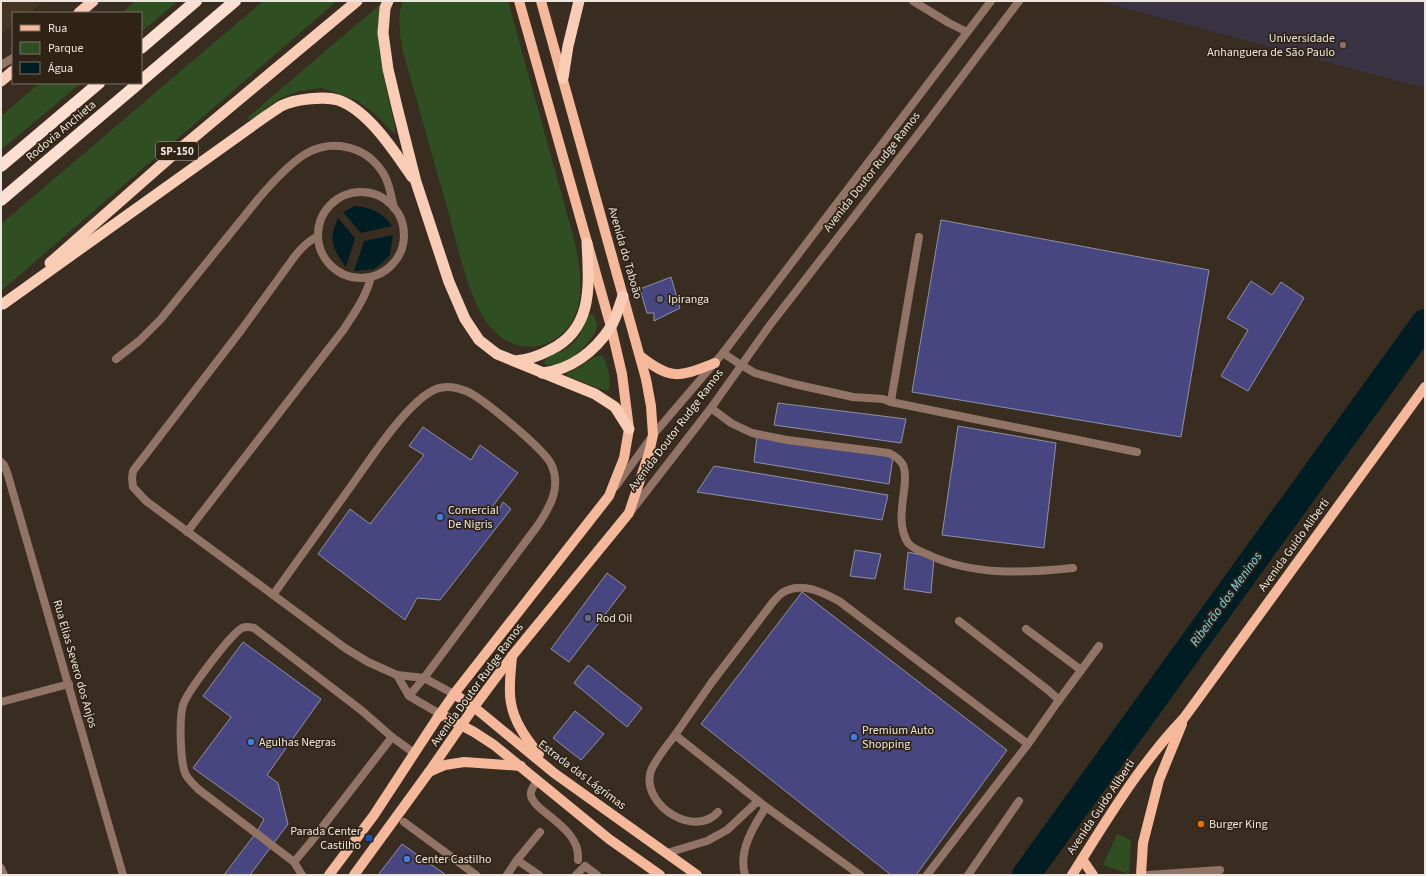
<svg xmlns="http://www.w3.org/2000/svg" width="1426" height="876" font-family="'Source Sans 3',sans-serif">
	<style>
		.built { fill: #463523 }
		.education { fill: #3a3344 }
		.green { fill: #2f4f23 }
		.water { fill: #001d24 }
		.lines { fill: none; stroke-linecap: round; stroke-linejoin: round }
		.river { stroke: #001d24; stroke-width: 28 }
		.building { fill: #484681; stroke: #8f91a4 }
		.service { stroke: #927466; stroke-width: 8 }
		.minor { stroke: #927466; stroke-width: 8 }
		.tertiary { stroke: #927466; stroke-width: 8 }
		.primary { stroke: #f5b89b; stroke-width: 10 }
		.trunk { stroke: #f9ccb6; stroke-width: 11 }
		.motorway { stroke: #fddfd1; stroke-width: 12 }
		.education-dot { fill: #8d6e63; stroke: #2f2316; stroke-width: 1.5 }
		.service-dot { fill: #5c6f8a; stroke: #2f2316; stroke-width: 1.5 }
		.shop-dot { fill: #3f7fe0; stroke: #2f2316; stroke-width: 1.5 }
		.food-dot { fill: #e8710a; stroke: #2f2316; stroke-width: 1.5 }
		.transit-dot { fill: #1a4fb4; stroke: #2f2316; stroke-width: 1.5 }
		.labels { text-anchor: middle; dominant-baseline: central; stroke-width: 3.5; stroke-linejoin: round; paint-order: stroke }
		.shield { fill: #2f2316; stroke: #b5aca2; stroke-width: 1 }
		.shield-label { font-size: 11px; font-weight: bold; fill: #eee6de }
		.poi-label { font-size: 12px; fill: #eee6de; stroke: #2f2316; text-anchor: start }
		.street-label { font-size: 12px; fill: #eee6de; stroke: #2f2316 }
		.water-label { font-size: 13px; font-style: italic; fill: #77dcf6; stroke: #2f2316 }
	</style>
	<rect width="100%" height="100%" fill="#392c20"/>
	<path class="built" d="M1 1H45L29 13H13V25L1 34Z"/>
	<path class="education" d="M1098 1H1425V88Z"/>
	<g class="green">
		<path d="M135 1H178L141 32V13H122Z"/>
		<path d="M263 1H337L1 291V224Z"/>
		<path d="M403 1H508L574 239C579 261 583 284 578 307 575 320 568 329 558 337 532 356 502 346 485 320 468 293 457 246 449 214 433 159 418 104 402 48 400 32 397 16 403 1Z"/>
		<path d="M383 2 379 30V50L387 93 394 122 395 134 375 114 356 100 321 88 299 91 279 99 249 121 248 117Z"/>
		<path d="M40 83H81L1 150V116Z"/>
		<path d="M591 314 594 315C595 318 597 322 597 325 596 341 559 375 544 363 548 353 562 353 570 346 580 338 584 327 588 316Z"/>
		<path d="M601 355C608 361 611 381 609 390L606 391 567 376V373C580 370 588 358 601 355Z"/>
		<path d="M1117 834 1131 840 1129 874 1103 865Z"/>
	</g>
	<g class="water">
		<path d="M355 206C373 208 381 212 392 226L361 233 343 212Z"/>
		<path d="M338 218 355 238 346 267C332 248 328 241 338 218Z"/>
		<path d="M393 235 390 255 382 263 374 269 354 271 364 241Z"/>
	</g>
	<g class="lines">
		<path class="river" d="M1026 875 1425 323"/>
	</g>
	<g class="building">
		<path d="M941 220 1209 270 1181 437 912 392Z"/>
		<path d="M671 277 680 308 654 321V313H647L640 289Z"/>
		<path d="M1251 281 1272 295 1281 282 1304 298 1248 391 1221 376 1248 330 1227 318Z"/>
		<path d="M778 403 906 419 901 443 774 425Z"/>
		<path d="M958 426 1056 443 1044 548 942 535Z"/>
		<path d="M423 427 471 460 480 445 518 473 492 507 500 508 503 502 511 509 440 600 417 598 405 620 318 554 350 509 370 524 424 455 409 446Z"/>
		<path d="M757 436 893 457 889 484 754 462Z"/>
		<path d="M714 466 888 495 882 520 697 492Z"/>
		<path d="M855 550 881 554 875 579 850 576Z"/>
		<path d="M908 552 934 558 931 593 904 589Z"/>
		<path d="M607 573 626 587 569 662 551 649Z"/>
		<path d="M802 592 1007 750 916 875H891L701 724Z"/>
		<path d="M243 642 321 699 267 775 278 783 288 824 250 875H224L258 830 264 819 193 768 231 717 203 696Z"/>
		<path d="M588 665 642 708 627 727 574 683Z"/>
		<path d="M575 711 604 734 581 760 553 738Z"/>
		<path d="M402 844 446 875H378Z"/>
	</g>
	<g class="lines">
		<g class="service">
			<path d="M913 1 949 23 967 32"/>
			<path d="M1 65 13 58"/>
			<circle cx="361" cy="235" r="43"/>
			<path d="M318 236C308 241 302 247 295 256L242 329 133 471 132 478 133 487 146 501 345 648 368 662 397 675 424 678 454 694"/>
			<path d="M116 359 139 341 161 319 259 198C271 184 293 160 309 152 335 139 367 147 383 173 390 183 391 197 394 208"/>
			<path d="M741 365 755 373 794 384 853 397 883 399 891 402 892 395 919 237"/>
			<path d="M891 402 1137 452"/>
			<path d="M711 408 731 423 752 433 787 440 889 453C895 456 900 459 903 465 905 469 905 475 905 480 904 500 896 524 908 543 913 549 922 552 929 555 974 576 1025 573 1073 568"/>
			<path d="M187 532 344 329C355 312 366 297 371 277"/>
			<path d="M273 595C298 560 324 524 349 489 368 463 407 401 436 389 446 385 456 387 466 391 481 397 547 451 552 466 561 488 550 507 538 525L424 678 409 696"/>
			<path d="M1026 629 1081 670"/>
			<path d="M397 675 409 696 440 714"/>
			<path d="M1059 700 1099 646"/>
			<path d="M675 735C668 745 652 763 650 774 644 807 695 838 718 812"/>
			<path d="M537 781C535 784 532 788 531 792 527 810 582 826 578 860"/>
			<path d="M404 822 476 875"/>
			<path d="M667 853 707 841 727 830 758 801"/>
			<path d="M517 860 539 875"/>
			<path d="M294 862 310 843 392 737"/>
			<path d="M302 875 294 862 198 789C194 785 189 780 186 775 180 763 179 719 183 705 187 692 230 635 242 628 247 626 250 627 254 628L361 710 392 737 414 753"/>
			<path d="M507 875 517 860 540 832"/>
			<path d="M576 875 585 866 597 875"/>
			<path d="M745 875C738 851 753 827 766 807"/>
			<path d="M860 875 766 807 675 735 712 682 773 602C776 599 779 595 782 593 801 581 822 592 839 601L1028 744"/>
			<path d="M927 875 1028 744 1059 700 1048 690 959 621"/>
			<path d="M968 875 1019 801"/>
			<path d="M1147 875 1220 870"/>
		</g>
		<g class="minor">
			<path d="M1 462 4 465 7 472 123 875"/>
			<path d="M1 702 69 684"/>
			<path d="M1 868 4 875"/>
		</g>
		<g class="tertiary">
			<path d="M723 353 741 365"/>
			<path d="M616 486 653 435 723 353 991 1"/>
			<path d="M632 510 711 408 770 325 926 124 1019 1"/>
		</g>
		<g class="primary">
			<path d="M640 356C672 381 679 377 715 363"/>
			<path d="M512 656C511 672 508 688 511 703 514 722 527 740 539 754"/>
			<path d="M454 694 474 707 554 773 697 875"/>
			<path d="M440 714 474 732 494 745 609 839 660 875"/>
			<path d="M429 772 445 765 464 762 521 766"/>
			<path d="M1082 859 1093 875"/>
			<path d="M329 875 374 815 440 714 454 694 609 496 624 458 629 429 622 374 611 327 519 1"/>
			<path d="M354 875 429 772 474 707 512 656 629 513 649 453 653 435 651 406 646 379 541 1"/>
			<path d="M1072 875C1107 820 1139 765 1184 718L1425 387"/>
			<path d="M1141 875 1143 843 1159 780 1182 724"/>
		</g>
		<g class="trunk">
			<path d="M388 1 385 8 383 33 388 69 397 107 416 182 449 282 465 319 479 340 497 354 595 394 615 407 629 429"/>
			<path d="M79 13 93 1"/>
			<path d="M563 78 568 46 579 1"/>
			<path d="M1 81 13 71"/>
			<path d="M50 263 175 153 357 1"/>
			<path d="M3 304 266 116C271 113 276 109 281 106 289 102 299 100 308 99 318 98 328 97 338 100 368 110 395 152 412 177"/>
			<path d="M515 361C528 360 539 356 550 350 594 329 589 284 587 243"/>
			<path d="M542 373C571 370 595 351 610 328 616 319 619 306 623 296"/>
		</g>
		<g class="motorway">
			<path d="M141 48 196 1"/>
			<path d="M141 81 235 1"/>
			<path d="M1 166 99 83"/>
			<path d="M1 200 139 83"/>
		</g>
	</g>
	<circle class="education-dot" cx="1343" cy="45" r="4"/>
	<g class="service-dot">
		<circle cx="660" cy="299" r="4"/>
		<circle cx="588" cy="618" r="4"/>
	</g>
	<g class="shop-dot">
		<circle cx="440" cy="517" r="4"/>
		<circle cx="854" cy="737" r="4"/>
		<circle cx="251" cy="742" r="4"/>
		<circle cx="407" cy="859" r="4"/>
	</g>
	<circle class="food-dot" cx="1201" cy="824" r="4"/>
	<rect class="transit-dot" x="365" y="834" width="8" height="8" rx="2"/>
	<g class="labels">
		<rect class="shield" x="156" y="142" width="42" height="18" rx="3"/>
		<g class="shield-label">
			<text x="177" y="151">SP-150</text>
		</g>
		<g class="poi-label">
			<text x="1335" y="38" text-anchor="end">Universidade<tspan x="1335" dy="14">Anhanguera de São Paulo</tspan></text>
			<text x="668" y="299">Ipiranga</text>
			<text x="448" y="510">Comercial<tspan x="448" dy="14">De Nigris</tspan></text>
			<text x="596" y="618">Rod Oil</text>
			<text x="862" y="730">Premium Auto<tspan x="862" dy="14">Shopping</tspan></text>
			<text x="259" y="742">Agulhas Negras</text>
			<text x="1209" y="824">Burger King</text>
			<text x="361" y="831" text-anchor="end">Parada Center<tspan x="361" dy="14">Castilho</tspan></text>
			<text x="415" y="859">Center Castilho</text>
		</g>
		<g class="street-label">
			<text transform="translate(61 131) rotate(-40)">Rodovia Anchieta</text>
			<text transform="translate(872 172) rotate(-52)">Avenida Doutor Rudge Ramos</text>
			<text transform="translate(625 253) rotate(74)">Avenida do Taboão</text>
			<text transform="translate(676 430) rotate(-53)">Avenida Doutor Rudge Ramos</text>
			<text transform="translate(1294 545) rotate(-54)">Avenida Guido Aliberti</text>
			<text transform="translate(75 664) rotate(74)">Rua Elias Severo dos Anjos</text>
			<text transform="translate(477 685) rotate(-54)">Avenida Doutor Rudge Ramos</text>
			<text transform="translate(582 775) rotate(37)">Estrada das Lágrimas</text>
			<text transform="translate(1101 807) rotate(-56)">Avenida Guido Aliberti</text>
		</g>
		<g class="water-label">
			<text transform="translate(1226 599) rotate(-54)">Ribeirão dos Meninos</text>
		</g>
	</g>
	<rect width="1426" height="876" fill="none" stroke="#eee6de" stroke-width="4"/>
	<rect x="12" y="12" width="130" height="72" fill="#2f2316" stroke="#7b7166"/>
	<rect x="20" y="25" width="20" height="6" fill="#f5b89b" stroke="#7b7166"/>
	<text x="48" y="32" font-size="12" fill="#eee6de">Rua</text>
	<rect x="20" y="42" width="20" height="12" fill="#2f4f23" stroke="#7b7166"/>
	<text x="48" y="52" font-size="12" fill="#eee6de">Parque</text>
	<rect x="20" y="62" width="20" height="12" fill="#001d24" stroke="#7b7166"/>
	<text x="48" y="72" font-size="12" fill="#eee6de">Água</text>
</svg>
